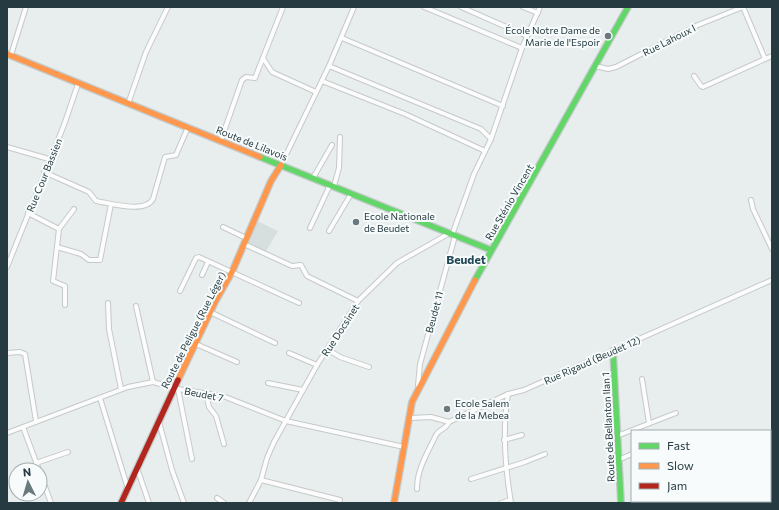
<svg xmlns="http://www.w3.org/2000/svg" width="779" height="510" font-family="Commissioner,sans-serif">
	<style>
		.built { fill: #d6dede }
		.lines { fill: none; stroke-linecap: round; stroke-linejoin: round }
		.street-casing { stroke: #c5c9ca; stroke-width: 6 }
		.fast-casing { stroke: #c3caca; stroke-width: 8 }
		.slow-casing { stroke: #c3caca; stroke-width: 8 }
		.jam-casing { stroke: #c3caca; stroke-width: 8 }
		.street { stroke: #fcfcfc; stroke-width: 4 }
		.fast { stroke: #63d668; stroke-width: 5.5 }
		.slow { stroke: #ff974d; stroke-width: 5.5 }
		.jam { stroke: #b3261e; stroke-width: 5.5 }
		.poi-dot { fill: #69797d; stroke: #f7fbfb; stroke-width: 1.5 }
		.labels { text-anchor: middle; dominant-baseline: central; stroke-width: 4; stroke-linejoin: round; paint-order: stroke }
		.poi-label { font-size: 10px; fill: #253b41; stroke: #f7fbfb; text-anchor: start }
		.street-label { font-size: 10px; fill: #253b41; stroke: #f7fbfb }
		.quarter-label { font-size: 12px; font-weight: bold; fill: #204753; stroke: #f7fbfb }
	</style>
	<rect width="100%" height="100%" fill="#e8eded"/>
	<path class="built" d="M257 221 278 231 266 251 248 244Z"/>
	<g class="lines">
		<g class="street-casing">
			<g id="street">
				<path d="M424 7 522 48"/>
				<path d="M461 7 527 36"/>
				<path d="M523 7 538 13"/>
				<path d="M743 7 765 59 772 56"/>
				<path d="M342 38 503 106"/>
				<path d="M11 55 26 7"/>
				<path d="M263 58 272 72 316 92"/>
				<path d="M329 66 481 129 491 139"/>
				<path d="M595 66 608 69 616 67 698 25 743 7"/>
				<path d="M694 76 701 86 703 87 765 59"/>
				<path d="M322 81 405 114 485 151"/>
				<path d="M128 104 146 52 168 7"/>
				<path d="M221 140 242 80 246 77 255 78 283 7"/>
				<path d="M7 147 49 159"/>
				<path d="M281 165 329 66 354 7"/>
				<path d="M44 172 89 192 96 201C110 203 145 214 153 199L165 157 176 155 188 127"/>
				<path d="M313 178 332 145"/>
				<path d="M334 186 339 168 340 137"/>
				<path d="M751 200 753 209 772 249"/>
				<path d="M28 213 59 229 53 281 65 286V305"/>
				<path d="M223 227 246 238"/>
				<path d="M310 228 330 185"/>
				<path d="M59 229 74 209"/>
				<path d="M329 231 351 194"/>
				<path d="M452 235 474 174 491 139 522 48 540 7"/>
				<path d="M244 244 292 266 301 265 307 276 358 301"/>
				<path d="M57 247 81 254 89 260H100L111 204"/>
				<path d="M7 267 64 125 78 84"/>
				<path d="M202 275 208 262"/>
				<path d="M180 291 196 258 199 257 299 303"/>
				<path d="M108 303 109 329 121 389"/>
				<path d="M136 306 153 382"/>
				<path d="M210 312 275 343"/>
				<path d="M196 344 237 362"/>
				<path d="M327 349 340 357 369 367"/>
				<path d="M7 353 20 352 25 354 36 421"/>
				<path d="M289 353 317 365"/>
				<path d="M642 379 649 423"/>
				<path d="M268 383 303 390"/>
				<path d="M418 385 420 364 455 236"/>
				<path d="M178 389 192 459"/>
				<path d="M206 393 209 407 216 416 224 444"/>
				<path d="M508 394C502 430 505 467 511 503"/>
				<path d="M100 398 128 489"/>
				<path d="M410 418 431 417 449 422 508 394 524 390 772 280"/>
				<path d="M159 422 172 470 184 503"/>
				<path d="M23 427 39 470"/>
				<path d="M7 433 128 387 153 382 178 389 223 396 286 421 404 447"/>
				<path d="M617 436 676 413"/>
				<path d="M504 440 522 435"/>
				<path d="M618 460 632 454"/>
				<path d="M36 463 68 452"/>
				<path d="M137 468 149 503"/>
				<path d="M770 468 772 467"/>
				<path d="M40 473 51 503"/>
				<path d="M471 479 525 462 545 454"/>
				<path d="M261 480 340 500"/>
				<path d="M417 489C417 469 427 454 436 435 439 429 447 429 449 422"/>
				<path d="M217 498 224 503"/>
				<path d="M676 501V503"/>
				<path d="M690 501 691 503"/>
				<path d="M768 501V503"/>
				<path d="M249 503 261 480 267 458 274 442 317 365 358 301 397 263 448 234"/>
				<path d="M501 503 510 500"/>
				<path d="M648 503 653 501"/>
			</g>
		</g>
		<g class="fast-casing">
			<g id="fast">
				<path d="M260 157 491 250"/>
				<path d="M475 280 628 7"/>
				<path d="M613 351 621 503"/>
			</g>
		</g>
		<g class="slow-casing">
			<g id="slow">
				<path d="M7 54 260 157"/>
				<path d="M178 380 215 302 232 272 271 181 281 165"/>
				<path d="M394 503 412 402 475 280"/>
			</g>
		</g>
		<g class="jam-casing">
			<path id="jam" d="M121 503 178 380"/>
		</g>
		<use href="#street" class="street"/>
		<use href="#fast" class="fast"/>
		<use href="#slow" class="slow"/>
		<use href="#jam" class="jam"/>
	</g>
	<g class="poi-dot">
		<circle cx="608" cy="36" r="4"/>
		<circle cx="356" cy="222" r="4"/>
		<circle cx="447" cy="409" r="4"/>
	</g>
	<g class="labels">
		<g class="poi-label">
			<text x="600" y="30" text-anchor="end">École Notre Dame de<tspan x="600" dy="12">Marie de l'Espoir</tspan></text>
			<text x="364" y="216">Ecole Nationale<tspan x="364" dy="12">de Beudet</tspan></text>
			<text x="455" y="403">Ecole Salem<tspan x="455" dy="12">de la Mebea</tspan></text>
		</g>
		<g class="street-label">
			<text transform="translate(669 40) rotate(-27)">Rue Lahoux I</text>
			<text transform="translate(252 143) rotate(22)">Route de Lilavois</text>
			<text transform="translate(44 175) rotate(-68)">Rue Cour Bassien</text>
			<text transform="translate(509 202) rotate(-60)">Rue Sténio Vincent</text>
			<text transform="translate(434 312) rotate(-75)">Beudet 11</text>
			<text transform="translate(193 330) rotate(-63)">Route de Peligue (Rue Léger)</text>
			<text transform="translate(340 330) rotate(-57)">Rue Docsinet</text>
			<text transform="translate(592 360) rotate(-24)">Rue Rigaud (Beudet 12)</text>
			<text transform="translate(204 394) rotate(11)">Beudet 7</text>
			<text transform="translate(608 427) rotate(-93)">Route de Bellanton Ilan 1</text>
		</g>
		<g class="quarter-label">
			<text x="466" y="259">Beudet</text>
		</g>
	</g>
	<rect width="779" height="510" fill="none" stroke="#253b41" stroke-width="16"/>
	<rect x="631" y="430" width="140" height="72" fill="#f7fbfb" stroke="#a3aeb1"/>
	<rect x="639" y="443" width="20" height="6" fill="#63d668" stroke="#a3aeb1"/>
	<text x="667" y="450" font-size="12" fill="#253b41">Fast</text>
	<rect x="639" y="463" width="20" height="6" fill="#ff974d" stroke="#a3aeb1"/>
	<text x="667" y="470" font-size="12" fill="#253b41">Slow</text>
	<rect x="639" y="483" width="20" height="6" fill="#b3261e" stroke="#a3aeb1"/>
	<text x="667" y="490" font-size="12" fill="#253b41">Jam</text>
	<g transform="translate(28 482) rotate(355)"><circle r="19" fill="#f7fbfb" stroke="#a3aeb1"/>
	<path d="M0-3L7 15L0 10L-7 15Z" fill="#69797d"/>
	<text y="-6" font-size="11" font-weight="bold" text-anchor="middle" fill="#253b41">N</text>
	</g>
</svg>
